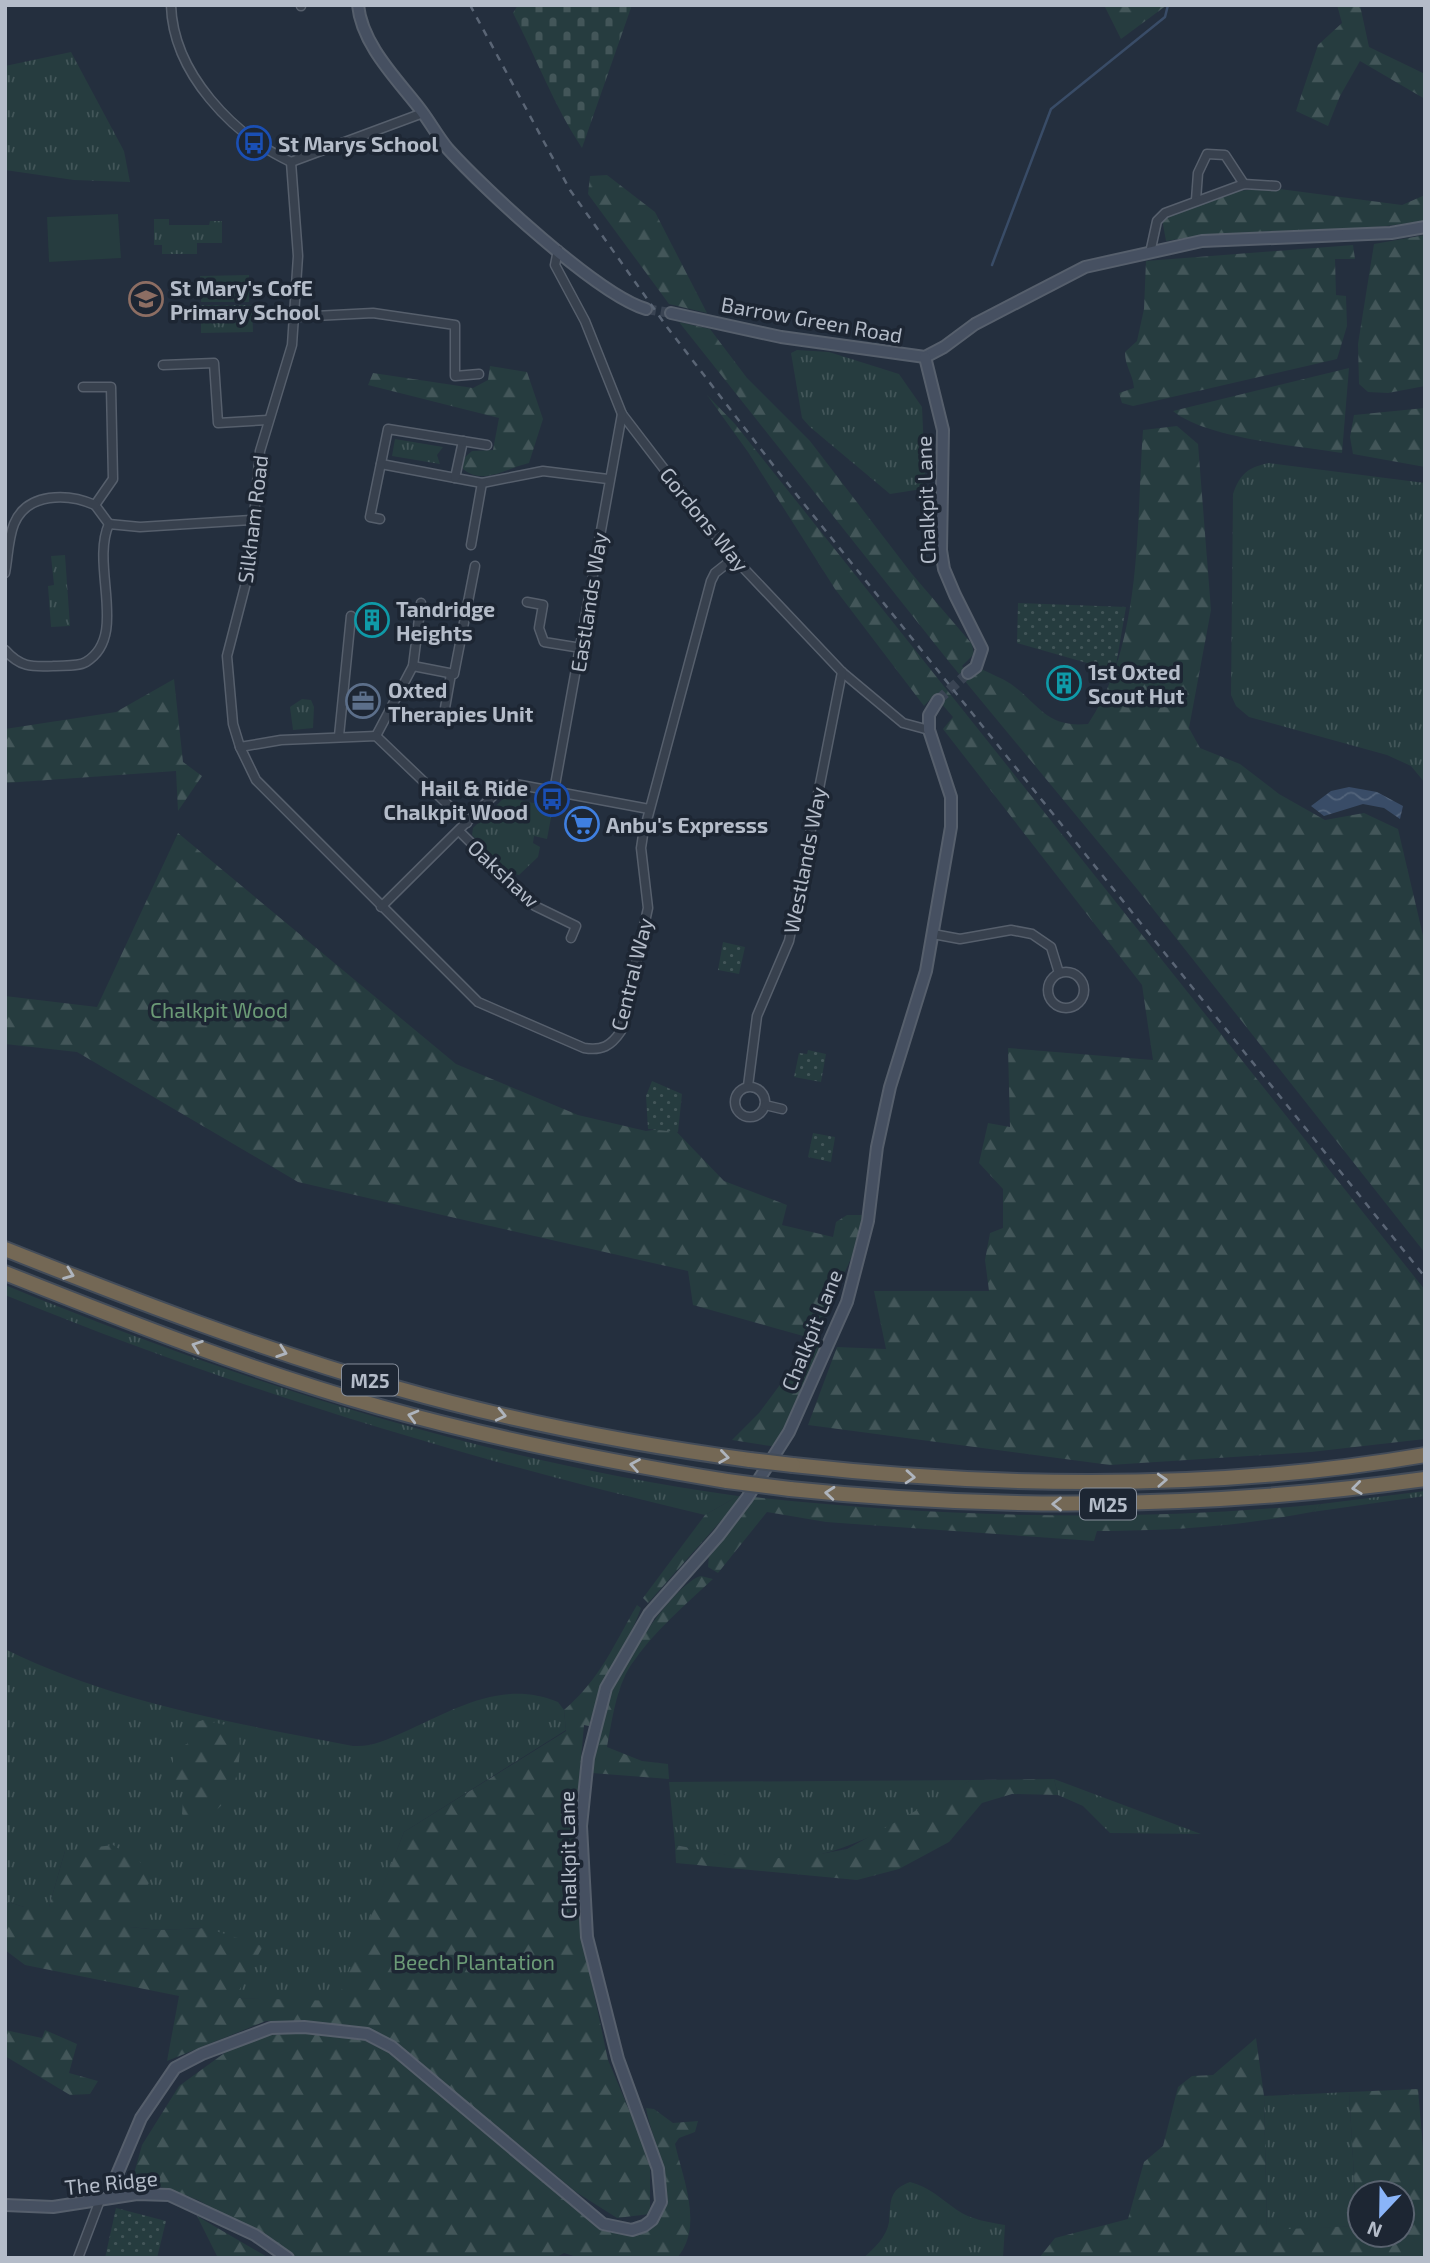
<svg xmlns="http://www.w3.org/2000/svg" width="1430" height="2263" font-family="'Exo 2',sans-serif">
	<style>
		.grass { fill: url(#grass-tufts) }
		.forest { fill: url(#forest-firs); fill-rule: evenodd }
		.cemetery { fill: url(#cemetery-stones) }
		.garden { fill: url(#garden-dots) }
		.pitch { fill: #263c3f }
		.water { fill: url(#water-waves) }
		.lines { fill: none; stroke-linecap: round; stroke-linejoin: round }
		.stream { stroke: #394c67; stroke-width: 2.5 }
		.secondary-tunnel { stroke: #3a4453; stroke-width: 10; stroke-dasharray: 10 5; stroke-linecap: butt }
		.street-casing { stroke: #565f6c; stroke-width: 11 }
		.secondary-casing { stroke: #565f6c; stroke-width: 14 }
		.highway-casing { stroke: #434c59; stroke-width: 18 }
		.street { stroke: #38414e; stroke-width: 8 }
		.secondary { stroke: #465061; stroke-width: 10 }
		.highway { stroke: #746855; stroke-width: 14 }
		.rail { stroke: #5a6575; stroke-width: 2.5; stroke-dasharray: 7 7; stroke-linecap: butt }
		.highway-bridge-casing { stroke: #434c59; stroke-width: 18; stroke-linecap: butt }
		.highway-bridge { stroke: #746855; stroke-width: 14 }
		.oneway { stroke: #aeb4bd }
		.labels { text-anchor: middle; dominant-baseline: central; stroke-width: 7; stroke-linejoin: round; paint-order: stroke }
		.shield { fill: #1d2633; stroke: #878f9c; stroke-width: 2 }
		.shield-label { font-size: 19px; font-weight: bold; fill: #b4bcc9 }
		.poi-label { font-size: 21px; font-weight: bold; fill: #b4bcc9; stroke: #1d2633; text-anchor: start }
		.street-label { font-size: 21px; fill: #b4bcc9; stroke: #1d2633 }
		.park-label { font-size: 21px; fill: #6b9a76; stroke: #1d2633 }
	</style>
	<defs>
		<pattern id="grass-tufts" width="24" height="20" patternUnits="userSpaceOnUse" patternTransform="scale(1.75)"><rect width="24" height="20" fill="#263c3f"/><path d="M3 7l-1-3M5 7V3M7 7l1-3M15 17l-1-3M17 17v-4M19 17l1-3" fill="none" stroke="#435659"/></pattern>
		<pattern id="forest-firs" width="22" height="20" patternUnits="userSpaceOnUse" patternTransform="scale(1.75)"><rect width="22" height="20" fill="#263c3f"/><path d="M5 1l3.5 6h-7zM16 11l3.5 6h-7z" fill="#435659"/></pattern>
		<pattern id="cemetery-stones" width="16" height="16" patternUnits="userSpaceOnUse" patternTransform="scale(1.75)"><rect width="16" height="16" fill="#263c3f"/><path d="M2 7V4a2 2 0 0 1 4 0v3zM10 15v-3a2 2 0 0 1 4 0v3z" fill="#435659"/></pattern>
		<pattern id="garden-dots" width="8" height="8" patternUnits="userSpaceOnUse" patternTransform="scale(1.75)"><rect width="8" height="8" fill="#263c3f"/><path d="M2 2h.1M6 6h.1" fill="none" stroke="#435659" stroke-width="1.8" stroke-linecap="round"/></pattern>
		<pattern id="water-waves" width="16" height="10" patternUnits="userSpaceOnUse" patternTransform="scale(1.75)"><rect width="16" height="10" fill="#394c67"/><path d="M0 5q4-4 8 0t8 0" fill="none" stroke="#53647b"/></pattern>
	</defs>
	<rect width="100%" height="100%" fill="#242f3e"/>
	<g class="grass">
		<path d="M71 52 124 151 130 182 74 180 5 170V66Z"/>
		<path d="M154 219H169V225H209L210 221H222V243H197V254H162V245H154Z"/>
		<path d="M249 275V302H201L200 276Z"/>
		<path d="M201 305H252L253 332 201 333Z"/>
		<path d="M797 350 829 352 899 374 922 407 925 473 922 489 890 494 810 427 802 418 791 353Z"/>
		<path d="M395 439 443 447 437 455 440 464 392 456Z"/>
		<path d="M1269 463 1425 483V783L1411 766 1387 755 1249 717 1236 706 1231 695 1233 494C1240 474 1248 467 1269 463Z"/>
		<path d="M65 555 70 626 51 627 48 586 54 585 51 556Z"/>
		<path d="M302 699 311 700 314 707 313 728 293 730 290 707Z"/>
		<path d="M505 797 553 807 547 839 534 836 533 843 540 847 538 857 519 875 510 873 472 835 473 828Z"/>
		<path d="M5 1285C241 1382 485 1461 738 1496L705 1515C467 1459 232 1388 5 1295Z"/>
		<path d="M1425 1491V1496L1312 1512 1321 1504Z"/>
		<path d="M5 1649C114 1703 235 1723 353 1746 373 1747 386 1740 404 1732 456 1709 502 1679 558 1702L564 1710 566 1730 404 1832 338 2002 235 1998 206 1928 160 1930 130 1927 65 1851 49 1907H24L5 1901Z"/>
		<path d="M1054 1779 1201 1834 1110 1833 1083 1806 1058 1795Z"/>
		<path d="M971 1780C918 1812 858 1851 797 1859 760 1864 711 1852 675 1845L669 1782Z"/>
		<path d="M1349 2092 1357 2226 1267 2231 1264 2096Z"/>
		<path d="M910 2182C930 2187 941 2199 957 2210 972 2220 988 2222 1005 2225L1003 2258H863C874 2249 887 2236 889 2222 891 2202 888 2190 910 2182Z"/>
	</g>
	<g class="forest">
		<path d="M1104 5H1167L1121 39Z"/>
		<path d="M1337 5H1360L1369 47 1425 74V99L1360 61 1340 96 1328 126 1296 111 1318 45 1342 23Z"/>
		<path d="M607 175 655 212 707 313 669 304 588 194 590 176Z"/>
		<path d="M1272 188 1402 205 1425 195V221C1339 235 1251 226 1166 241L1162 219 1225 192Z"/>
		<path d="M1425 235V386L1388 393 1368 392 1359 384 1358 344 1374 244Z"/>
		<path d="M1353 245 1355 259H1335L1336 295 1346 296 1347 326 1337 359 1133 406 1122 403 1119 393 1134 388C1133 374 1125 367 1125 352L1137 341 1144 309 1146 261Z"/>
		<path d="M679 322 710 329 747 378 810 441 912 574 972 644 974 654 962 666 972 678 981 669C991 674 1002 678 1011 684 1039 704 1046 728 1088 724 1143 643 1136 525 1143 430L1177 426 1198 444 1211 610 1189 728 1200 748 1240 764 1279 794 1325 820 1364 813 1398 829 1425 944V1253L1142 895 950 663Z"/>
		<path d="M490 366 527 372 543 419 529 463C507 468 483 486 463 469V459L472 451 493 450 499 418 368 385 373 373 473 388 488 380Z"/>
		<path d="M1349 368 1342 453C1298 446 1205 438 1173 411Z"/>
		<path d="M707 395 735 424 1425 1290V1439L1311 1452 1110 1465 808 1425 837 1347 886 1349 874 1291H989L985 1260 990 1233 1003 1228V1189L979 1163 988 1123 1010 1127 1008 1048 1153 1060 1142 985 943 729 953 717 934 695 924 706 835 589 748 452Z"/>
		<path d="M1425 408V467L1353 454 1350 437 1354 415Z"/>
		<path d="M174 679 183 762 202 776 178 811 176 771 5 783V729L116 712Z"/>
		<path d="M178 833 456 1064 578 1115 646 1131 672 1127 724 1181 787 1205 782 1225 833 1237 836 1222 847 1215H862L858 1243 815 1338 827 1341 777 1447 732 1440 759 1413 814 1339 693 1305 688 1271 298 1182 77 1052 5 1044V996L97 1007Z"/>
		<path d="M738 1496H743L648 1603 643 1598 705 1515Z"/>
		<path d="M753 1497C942 1517 1131 1523 1321 1504L1312 1512C1240 1526 1171 1531 1097 1531L1094 1541 826 1522 767 1512 718 1573 708 1567 709 1555Z"/>
		<path d="M701 1576 713 1579C685 1605 653 1632 631 1665 616 1688 612 1721 607 1747L642 1761 668 1764 669 1779 592 1773C596 1749 599 1722 607 1699 616 1672 675 1582 701 1576Z"/>
		<path d="M637 1605 641 1608C626 1650 600 1683 589 1726L584 1725 575 1828 582 1937 608 2060 650 2159V2214L617 2218 576 2192 394 2041 367 2029 305 2021H266L167 2061 179 1996 25 1965 5 1950V1901L24 1907H49L65 1851 113 1845 154 1871 130 1927 160 1930 206 1928 263 1946 235 1998 337 2001 404 1832 566 1731 564 1710C601 1678 613 1646 637 1605Z"/>
		<path d="M203 1720 230 1726 239 1733C242 1758 237 1796 215 1811 207 1816 197 1819 188 1823L182 1814 184 1788 173 1777V1750L187 1744 194 1723Z"/>
		<path d="M1054 1779 1058 1795 1012 1794 982 1803 949 1842 899 1869 857 1880 676 1863 675 1845 728 1855 794 1859 847 1849 971 1780Z"/>
		<path d="M5 2030 42 2038 45 2030 77 2044 69 2073 98 2081 90 2094 70 2095 5 2056Z"/>
		<path d="M306 2033 364 2040 390 2053 598 2226 632 2235 652 2227C683 2191 653 2148 646 2108L654 2109 673 2123 698 2121 695 2132 679 2138 675 2144C683 2179 704 2227 677 2258H580L564 2253 555 2258H297L198 2200 161 2187 130 2188 142 2145 179 2086 230 2049 267 2035Z"/>
		<path d="M1256 2038 1264 2096 1267 2230 1357 2226 1349 2092 1418 2089 1425 2172V2258H1039L1055 2238 1128 2219 1144 2162 1163 2146 1178 2087 1192 2076 1213 2075ZM1360 2193H1402V2235H1360Z"/>
		<path d="M197 2216 269 2258H218Z"/>
	</g>
	<path class="cemetery" d="M518 5H632L582 148C554 106 536 57 513 13Z"/>
	<g class="garden">
		<path d="M1018 603 1126 607 1115 671 1017 643Z"/>
		<path d="M723 942 745 947 739 974 718 970Z"/>
		<path d="M808 1050 826 1054 821 1082 794 1077 799 1053 807 1054Z"/>
		<path d="M652 1081 682 1094 678 1132 648 1129 646 1096Z"/>
		<path d="M813 1133 835 1137 831 1162 808 1157Z"/>
		<path d="M116 2208 166 2221 157 2258H105Z"/>
	</g>
	<path class="pitch" d="M118 214 121 258 49 262 47 217Z"/>
	<path class="water" d="M1349 787 1377 792 1403 806 1400 819 1384 808 1363 804 1324 816 1311 806 1331 791Z"/>
	<g class="lines">
		<path class="stream" d="M992 265 1051 109 1165 17 1168 5"/>
		<g class="secondary-tunnel">
			<path d="M646 309 671 313"/>
			<path d="M938 700 968 673"/>
		</g>
		<g class="street-casing">
			<g id="street">
				<path d="M171 5C173 73 233 135 291 162L423 113"/>
				<path d="M301 6V5"/>
				<path d="M291 162 298 256 292 345 260 451 249 571 227 656 233 724 240 747 256 780 478 1002 584 1048C602 1051 611 1046 621 1031L648 908 641 848 643 835 711 581 715 573 734 558"/>
				<path d="M1196 200 1198 173 1207 154 1225 155 1244 184"/>
				<path d="M558 250 555 265 585 321 622 414 707 525 734 558 842 672 903 723 929 730"/>
				<path d="M1150 253 1157 221 1165 213 1244 184 1276 186"/>
				<path d="M295 317 373 313 455 325V376L479 374"/>
				<path d="M163 365 214 363 218 423 268 420"/>
				<path d="M83 387H111L113 479 95 505 109 524"/>
				<path d="M381 464 482 483 543 471 608 479"/>
				<path d="M455 478 463 441"/>
				<path d="M380 519 370 517 388 429 487 445"/>
				<path d="M109 524 140 527 251 520"/>
				<path d="M471 545 482 483"/>
				<path d="M5 573C8 558 8 539 14 524 27 492 68 493 95 505"/>
				<path d="M527 602 543 605 539 628 544 642 581 648"/>
				<path d="M5 650C20 667 31 667 53 666 63 665 78 667 86 662 129 636 90 566 109 524"/>
				<path d="M413 666 454 674 475 566"/>
				<path d="M445 708 451 674"/>
				<path d="M339 736 351 616"/>
				<path d="M376 736 413 666 421 603"/>
				<path d="M240 747 281 740 376 736 467 823"/>
				<path d="M554 791 622 414"/>
				<path d="M459 831 535 906 576 926 571 938"/>
				<path d="M381 907 503 786 515 784 649 809"/>
				<path d="M933 934 960 939 1011 930 1032 934 1051 947 1059 973"/>
				<circle cx="1066" cy="990" r="18"/>
				<path d="M748 1086 757 1016 789 941 842 672"/>
				<circle cx="750" cy="1102" r="15"/>
				<path d="M765 1105 782 1109"/>
				<path d="M78 2258 100 2200"/>
			</g>
		</g>
		<g class="secondary-casing">
			<g id="secondary">
				<path d="M358 5C362 45 397 79 420 109 430 122 438 137 448 149 484 189 598 295 646 309"/>
				<path d="M671 313 781 337 925 357 944 347 975 324 1085 267 1202 241 1391 233 1425 227"/>
				<path d="M925 357 943 430 941 550 944 569 955 595 982 649 976 667 968 673"/>
				<path d="M114 2196 113 2184 141 2118 175 2068 202 2054 271 2028 304 2027 367 2034 392 2047 603 2224 632 2230 644 2226 652 2220 661 2202 658 2169 618 2059 587 1937 581 1826 588 1758 606 1688 649 1614 719 1535 747 1498 789 1432 847 1302 868 1221 877 1147 890 1087 926 971 951 827V797L929 730V715L938 700"/>
				<path d="M5 2205 53 2207 137 2194 169 2195 255 2235 288 2258"/>
			</g>
		</g>
		<g class="highway-casing">
			<g id="highway">
				<path d="M5 1249C133 1300 263 1350 396 1388 512 1421 631 1444 750 1460"/>
				<path d="M5 1273C128 1322 252 1371 380 1407 494 1439 610 1462 727 1481"/>
				<path d="M793 1465C1002 1488 1217 1491 1425 1455"/>
				<path d="M790 1489C1002 1511 1214 1508 1425 1479"/>
			</g>
		</g>
		<use href="#street" class="street"/>
		<use href="#secondary" class="secondary"/>
		<use href="#highway" class="highway"/>
		<path class="rail" d="M470 5 570 190 667 327 780 474 1425 1277"/>
		<g class="highway-bridge-casing">
			<g id="highway-bridge">
				<path d="M750 1460 793 1465"/>
				<path d="M727 1481 790 1489"/>
			</g>
		</g>
		<use href="#highway-bridge" class="highway-bridge"/>
	</g>
	<defs><path id="oneway-chevron" d="M-2-3.5L2.5 0L-2 3.5" fill="none" stroke-width="1.6" stroke-linecap="round" stroke-linejoin="round" transform="scale(1.75)"/></defs>
	<g class="oneway">
		<use href="#oneway-chevron" transform="translate(69 1274) rotate(21)"/>
		<use href="#oneway-chevron" transform="translate(197 1346) rotate(-160)"/>
		<use href="#oneway-chevron" transform="translate(282 1352) rotate(19)"/>
		<use href="#oneway-chevron" transform="translate(501 1415) rotate(13)"/>
		<use href="#oneway-chevron" transform="translate(413 1416) rotate(-165)"/>
		<use href="#oneway-chevron" transform="translate(724 1457) rotate(8)"/>
		<use href="#oneway-chevron" transform="translate(635 1465) rotate(-170)"/>
		<use href="#oneway-chevron" transform="translate(910 1477) rotate(4)"/>
		<use href="#oneway-chevron" transform="translate(1162 1480) rotate(-3)"/>
		<use href="#oneway-chevron" transform="translate(1357 1488) rotate(173)"/>
		<use href="#oneway-chevron" transform="translate(830 1493) rotate(-175)"/>
		<use href="#oneway-chevron" transform="translate(1057 1504) rotate(-180)"/>
	</g>
	<defs>
		<g id="bus-ring" transform="scale(1.75)"><circle r="9.5" fill="#1d2633" stroke="#1a4fb4" stroke-width="1.5"/><path d="M-5-6H5V4H4V6H2V4H-2V6H-4V4H-5ZM-3.5-4V0h7V-4ZM-3.5 1.2v1.5H-2V1.2ZM2 1.2v1.5H3.5V1.2Z" fill="#1a4fb4"/></g>
		<g id="school-ring" transform="scale(1.75)"><circle r="9.5" fill="#1d2633" stroke="#8d6e63" stroke-width="1.5"/><path d="M0-5L7-2L0 1L-7-2ZM-4 1L0 2.5L4 1V4Q0 6-4 4Z" fill="#8d6e63"/></g>
		<g id="building-ring" transform="scale(1.75)"><circle r="9.5" fill="#1d2633" stroke="#0f9aa8" stroke-width="1.5"/><path d="M-4-6H4V6H1V3H-1V6H-4ZM-2.5-4.3h1.7v1.8h-1.7ZM.8-4.3h1.7v1.8H.8ZM-2.5-1h1.7V.8h-1.7ZM.8-1h1.7V.8H.8Z" fill="#0f9aa8"/></g>
		<g id="office-ring" transform="scale(1.75)"><circle r="9.5" fill="#1d2633" stroke="#5c6f8a" stroke-width="1.5"/><path d="M-6-3h4V-5.5h4V-3h4V5H-6ZM-1-4.5V-3h2v-1.5ZM-6 0V1H6V0Z" fill="#5c6f8a"/></g>
		<g id="supermarket-ring" transform="scale(1.75)"><circle r="9.5" fill="#1d2633" stroke="#3f7fe0" stroke-width="1.5"/><path d="M-6-5.5h2.5l.6 2H6L4.5 2H-2.5L-4.4-4H-6ZM-1.5 3.2a1.3 1.3 0 1 0 .1 0ZM3 3.2a1.3 1.3 0 1 0 .1 0Z" fill="#3f7fe0"/></g>
	</defs>
	<g fill-rule="evenodd">
		<use href="#bus-ring" x="254" y="143"/>
		<use href="#school-ring" x="146" y="299"/>
		<use href="#building-ring" x="372" y="620"/>
		<use href="#building-ring" x="1064" y="683"/>
		<use href="#office-ring" x="363" y="701"/>
		<use href="#bus-ring" x="552" y="799"/>
		<use href="#supermarket-ring" x="582" y="824"/>
	</g>
	<g class="labels">
		<g class="shield">
			<rect x="342" y="1364.5" width="56" height="31" rx="5"/>
			<rect x="1080" y="1488.5" width="56" height="31" rx="5"/>
		</g>
		<g class="shield-label">
			<text x="370" y="1380">M25</text>
			<text x="1108" y="1504">M25</text>
		</g>
		<g class="poi-label">
			<text x="278" y="143">St Marys School</text>
			<text x="170" y="287">St Mary's CofE<tspan x="170" dy="24">Primary School</tspan></text>
			<text x="396" y="608">Tandridge<tspan x="396" dy="24">Heights</tspan></text>
			<text x="1088" y="671">1st Oxted<tspan x="1088" dy="24">Scout Hut</tspan></text>
			<text x="388" y="689">Oxted<tspan x="388" dy="24">Therapies Unit</tspan></text>
			<text x="528" y="787" text-anchor="end">Hail &amp; Ride<tspan x="528" dy="24">Chalkpit Wood</tspan></text>
			<text x="606" y="824">Anbu's Expresss</text>
		</g>
		<g class="street-label">
			<text transform="translate(812 319) rotate(10)">Barrow Green Road</text>
			<text transform="translate(925 500) rotate(-92)">Chalkpit Lane</text>
			<text transform="translate(252 519) rotate(-83)">Silkham Road</text>
			<text transform="translate(705 519) rotate(51)">Gordons Way</text>
			<text transform="translate(588 602) rotate(-81)">Eastlands Way</text>
			<text transform="translate(804 860) rotate(-79)">Westlands Way</text>
			<text transform="translate(504 873) rotate(43)">Oakshaw</text>
			<text transform="translate(631 974) rotate(-76)">Central Way</text>
			<text transform="translate(811 1330) rotate(-68)">Chalkpit Lane</text>
			<text transform="translate(567 1855) rotate(-91)">Chalkpit Lane</text>
			<text transform="translate(111 2182) rotate(-6)">The Ridge</text>
		</g>
		<g class="park-label">
			<text x="219" y="1009">Chalkpit Wood</text>
			<text x="474" y="1961">Beech Plantation</text>
		</g>
	</g>
	<rect width="1430" height="2263" fill="none" stroke="#b4bcc9" stroke-width="14"/>
	<g transform="translate(1381 2214) rotate(202)"><circle r="33" fill="#1d2633" stroke="#59626f" stroke-width="2"/>
	<path d="M0-5L12 26L0 18L-12 26Z" fill="#8ab4f8"/>
	<text y="-10" font-size="19" font-weight="bold" text-anchor="middle" fill="#b4bcc9">N</text>
	</g>
</svg>
